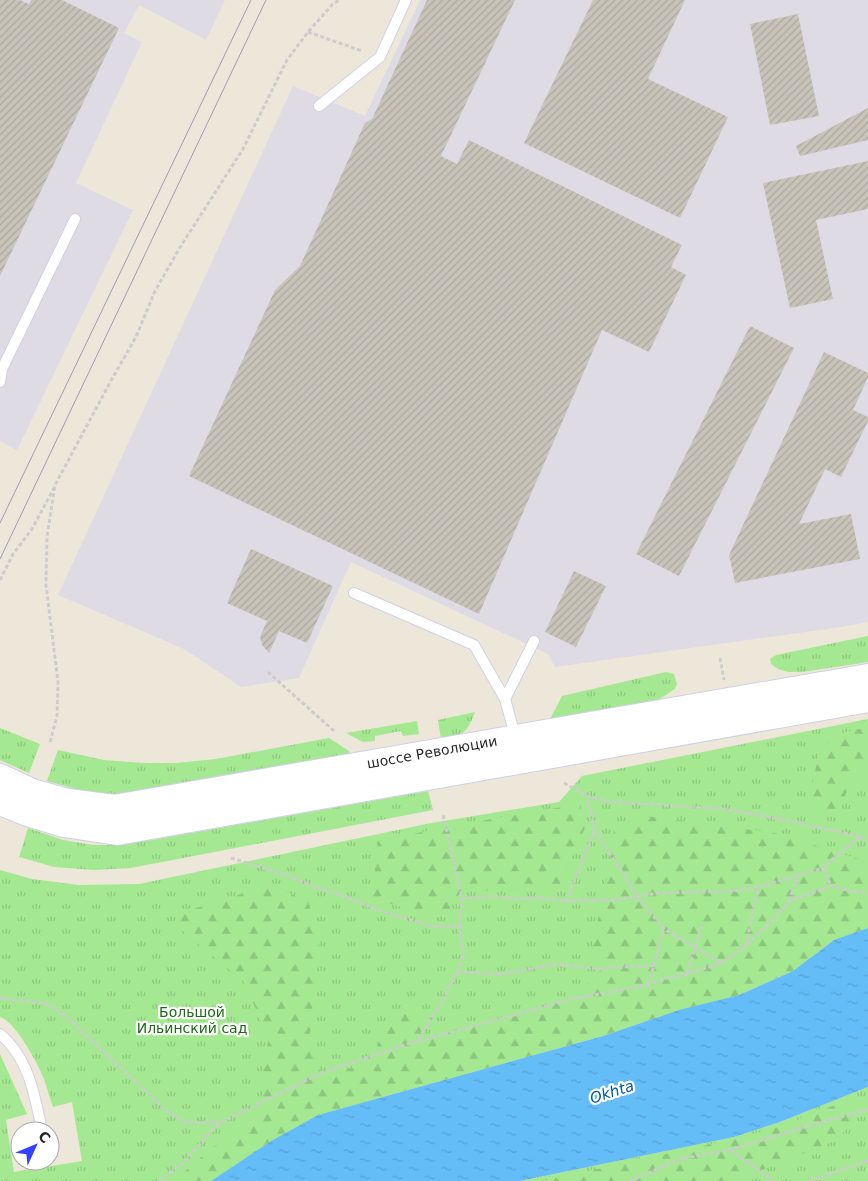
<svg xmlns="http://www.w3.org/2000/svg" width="868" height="1181" font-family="'DejaVu Sans',sans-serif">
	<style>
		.industrial { fill: #dfdbe4 }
		.grass { fill: url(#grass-tufts) }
		.forest { fill: url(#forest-firs) }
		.water { fill: url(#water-ripples) }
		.building { fill: url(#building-hatch) }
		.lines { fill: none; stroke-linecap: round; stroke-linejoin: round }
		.service-casing { stroke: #cfd0e4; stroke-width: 12 }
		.secondary-casing { stroke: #cfd0e4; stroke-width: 28 }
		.path { stroke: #ccc; stroke-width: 3; stroke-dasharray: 4 2.5; stroke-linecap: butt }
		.service { stroke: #fff; stroke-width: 10 }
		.secondary { stroke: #fff; stroke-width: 26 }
		.tram { stroke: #9c9db5; stroke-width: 1 }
		.labels { text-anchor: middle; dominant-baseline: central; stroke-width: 4.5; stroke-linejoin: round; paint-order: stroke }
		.street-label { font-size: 14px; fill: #292929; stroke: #fff }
		.park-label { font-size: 14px; fill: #1b6b14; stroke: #fff }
		.water-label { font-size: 15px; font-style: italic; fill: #0357a3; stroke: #fff }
	</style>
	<defs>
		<pattern id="grass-tufts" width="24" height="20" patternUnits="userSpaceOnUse" patternTransform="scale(1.25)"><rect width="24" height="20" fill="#a4e892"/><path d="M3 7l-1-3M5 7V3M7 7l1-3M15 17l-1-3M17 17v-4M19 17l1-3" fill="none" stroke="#8dc77e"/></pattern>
		<pattern id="forest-firs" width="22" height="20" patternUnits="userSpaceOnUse" patternTransform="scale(1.25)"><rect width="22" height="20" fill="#a4e892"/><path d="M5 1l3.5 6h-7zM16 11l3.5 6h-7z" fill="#8dc77e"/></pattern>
		<pattern id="water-ripples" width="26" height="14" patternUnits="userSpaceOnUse" patternTransform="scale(1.25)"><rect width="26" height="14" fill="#64bdf7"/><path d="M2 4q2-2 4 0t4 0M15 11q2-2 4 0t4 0" fill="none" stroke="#57a2d4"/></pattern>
		<pattern id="building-hatch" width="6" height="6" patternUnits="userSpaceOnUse" patternTransform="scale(1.25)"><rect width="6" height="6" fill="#c8c4ba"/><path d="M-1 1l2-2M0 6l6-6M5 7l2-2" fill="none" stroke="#aca8a0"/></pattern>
	</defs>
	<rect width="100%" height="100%" fill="#ede7da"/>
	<g class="industrial">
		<path d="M0 0H225L206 40 139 5 124 33 142 42 76 183 133 210 17 450 0 441Z"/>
		<path d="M420 0H868V622L841 627 555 667 548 654 351 562 299 678 241 687 184 649 58 595 293 86 365 116Z"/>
	</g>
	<g class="grass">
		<path d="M868 636V662L802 672H788L778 669 771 664 770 659 776 655Z"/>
		<path d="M666 672 674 674 677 684 675 689 658 700 549 721 562 696Z"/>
		<path d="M475 712C467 733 463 736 441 739L438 720Z"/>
		<path d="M868 719V928L834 940 739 995 679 1010 318 1115 271 1141 211 1181H0V1054L27 1114 6 1120 14 1172 82 1161 72 1102 53 1107C49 1097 47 1086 43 1077 37 1062 15 1021 0 1017V870L32 879 79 885 139 884 426 824 559 802 582 776Z"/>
		<path d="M417 721 419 734 403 736 401 731 375 736V741L363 742 346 733Z"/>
		<path d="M0 728 40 744 29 773 0 760Z"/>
		<path d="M329 738 349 751 351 756 148 791 114 794 83 791 47 781 58 750 104 760 143 763H176L216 759Z"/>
		<path d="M428 791 433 810 131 868 94 870 54 867 19 857 28 828 63 840 93 845H123Z"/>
		<path d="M868 1087V1181H520L734 1137 780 1122Z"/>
	</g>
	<g class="forest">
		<path d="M868 727V769L851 780 837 818 807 811 818 757 833 735Z"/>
		<path d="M571 797 580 804 586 826 558 888 468 891 450 899 451 916 422 913 372 898 378 841 456 825 562 807Z"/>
		<path d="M638 815 775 833 868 862V928L834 940 793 971 739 995 679 1010 603 1036 318 1115 271 1141 211 1181H174L207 1152 266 1107 261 1074 269 1038 243 981 180 929 177 912 222 902 266 883 308 902 320 938 309 1042 322 1076 372 1062 389 1011 433 1018 418 1041 572 999 601 969 593 943 610 863 614 830Z"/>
		<path d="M847 1100 853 1102 854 1109 849 1127 834 1141 747 1176 744 1181H542L726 1141 783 1126Z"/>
	</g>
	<path class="water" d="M868 928V1087L780 1122 734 1137 520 1181H211L271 1141 318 1115 603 1036 679 1010 739 995 793 971 834 940Z"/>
	<g class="building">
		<path d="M0 0H20L29 4 31 0H62L119 28 0 276Z"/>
		<path d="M427 0H515L441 156 457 164 469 140 682 245 671 267 686 275 649 352 602 330 479 614 189 476 275 290 300 266 365 123 372 119Z"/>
		<path d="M593 0H685L648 79 728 117 680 218 524 143Z"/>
		<path d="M798 14 819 116 770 125 750 24Z"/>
		<path d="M868 108V140L800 156 796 146Z"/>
		<path d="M868 161V209L816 220 833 299 790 308 763 183Z"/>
		<path d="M750 326 794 348 679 576 636 554Z"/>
		<path d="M824 352 868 373V377L853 410 868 417V421L841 477 825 469 799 524 851 514 860 559 735 583 729 555Z"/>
		<path d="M251 549 333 586 307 643 279 631 269 653 262 645 260 637 267 621 227 603Z"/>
		<path d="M574 571 606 586 576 647 545 632Z"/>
	</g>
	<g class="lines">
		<g class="service-casing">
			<g id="service">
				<path d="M319 106 380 57 406 0"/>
				<path d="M0 382 2 369 75 219"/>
				<path d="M354 593 474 645 505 699 516 739"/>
				<path d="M505 699 534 641"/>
				<path d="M0 1034C29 1058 35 1096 42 1131"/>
			</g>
		</g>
		<g class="secondary-casing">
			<g id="secondary">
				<path d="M0 777 32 792 68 802 114 808 868 677"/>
				<path d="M0 802 25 812 64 824 117 832 868 699"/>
			</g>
		</g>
		<g class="path">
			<path d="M308 32 362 51"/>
			<path d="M0 580 13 554 32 529 54 488"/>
			<path d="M720 658 724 680"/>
			<path d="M268 672 334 731"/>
			<path d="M50 742 57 716 58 682 46 585 47 537 55 485 113 377 136 337 155 291 179 249 243 149 287 60 308 32 332 5 339 0"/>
			<path d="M564 783 587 796 611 802 724 809 791 821 861 837 868 840"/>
			<path d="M595 830 638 897 664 929 722 963"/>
			<path d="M231 858 283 874 305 883 346 897 389 914 432 926 460 927"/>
			<path d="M823 868 831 886"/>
			<path d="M462 899 492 896 517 899 542 898 566 901 613 900 660 893 731 891 758 887 823 868 835 857 861 837"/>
			<path d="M566 901 595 830 587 796"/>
			<path d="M789 901 798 876"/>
			<path d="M746 945 758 887"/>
			<path d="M457 972 502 974 556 964 601 969 617 967 654 966"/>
			<path d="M687 973 702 926"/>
			<path d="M648 984 654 966 664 929"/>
			<path d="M0 998 44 1003 62 1013 166 1110 183 1122 219 1123 321 1073 417 1041 443 1000 463 960 460 927 462 899 443 814"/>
			<path d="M419 1041 572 999 648 985 662 979 687 974 722 963 746 945 773 920 789 901 831 886 851 891 868 893"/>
			<path d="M730 1150 774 1181"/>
			<path d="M159 1181 184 1162 219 1123"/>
			<path d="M630 1181 680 1159 729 1150 835 1118 868 1110"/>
			<path d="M809 1181 868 1161"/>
		</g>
		<use href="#service" class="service"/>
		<use href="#secondary" class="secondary"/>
		<g class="tram">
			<path d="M0 523 251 0"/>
			<path d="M0 559 266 0"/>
		</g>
	</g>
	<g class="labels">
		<g class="street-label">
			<text transform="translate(432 752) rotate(-10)">шоссе Революции</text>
		</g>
		<g class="park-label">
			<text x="192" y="1012">Большой<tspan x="192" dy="16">Ильинский сад</tspan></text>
		</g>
		<g class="water-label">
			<text transform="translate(612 1092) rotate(-18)">Okhta</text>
		</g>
	</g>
	<g transform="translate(35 1146) rotate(46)"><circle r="24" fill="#ffffff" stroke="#a9a9a9"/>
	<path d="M0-4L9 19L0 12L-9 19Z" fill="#3440ff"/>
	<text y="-8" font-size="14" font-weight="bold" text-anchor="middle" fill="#292929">С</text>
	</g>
</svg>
